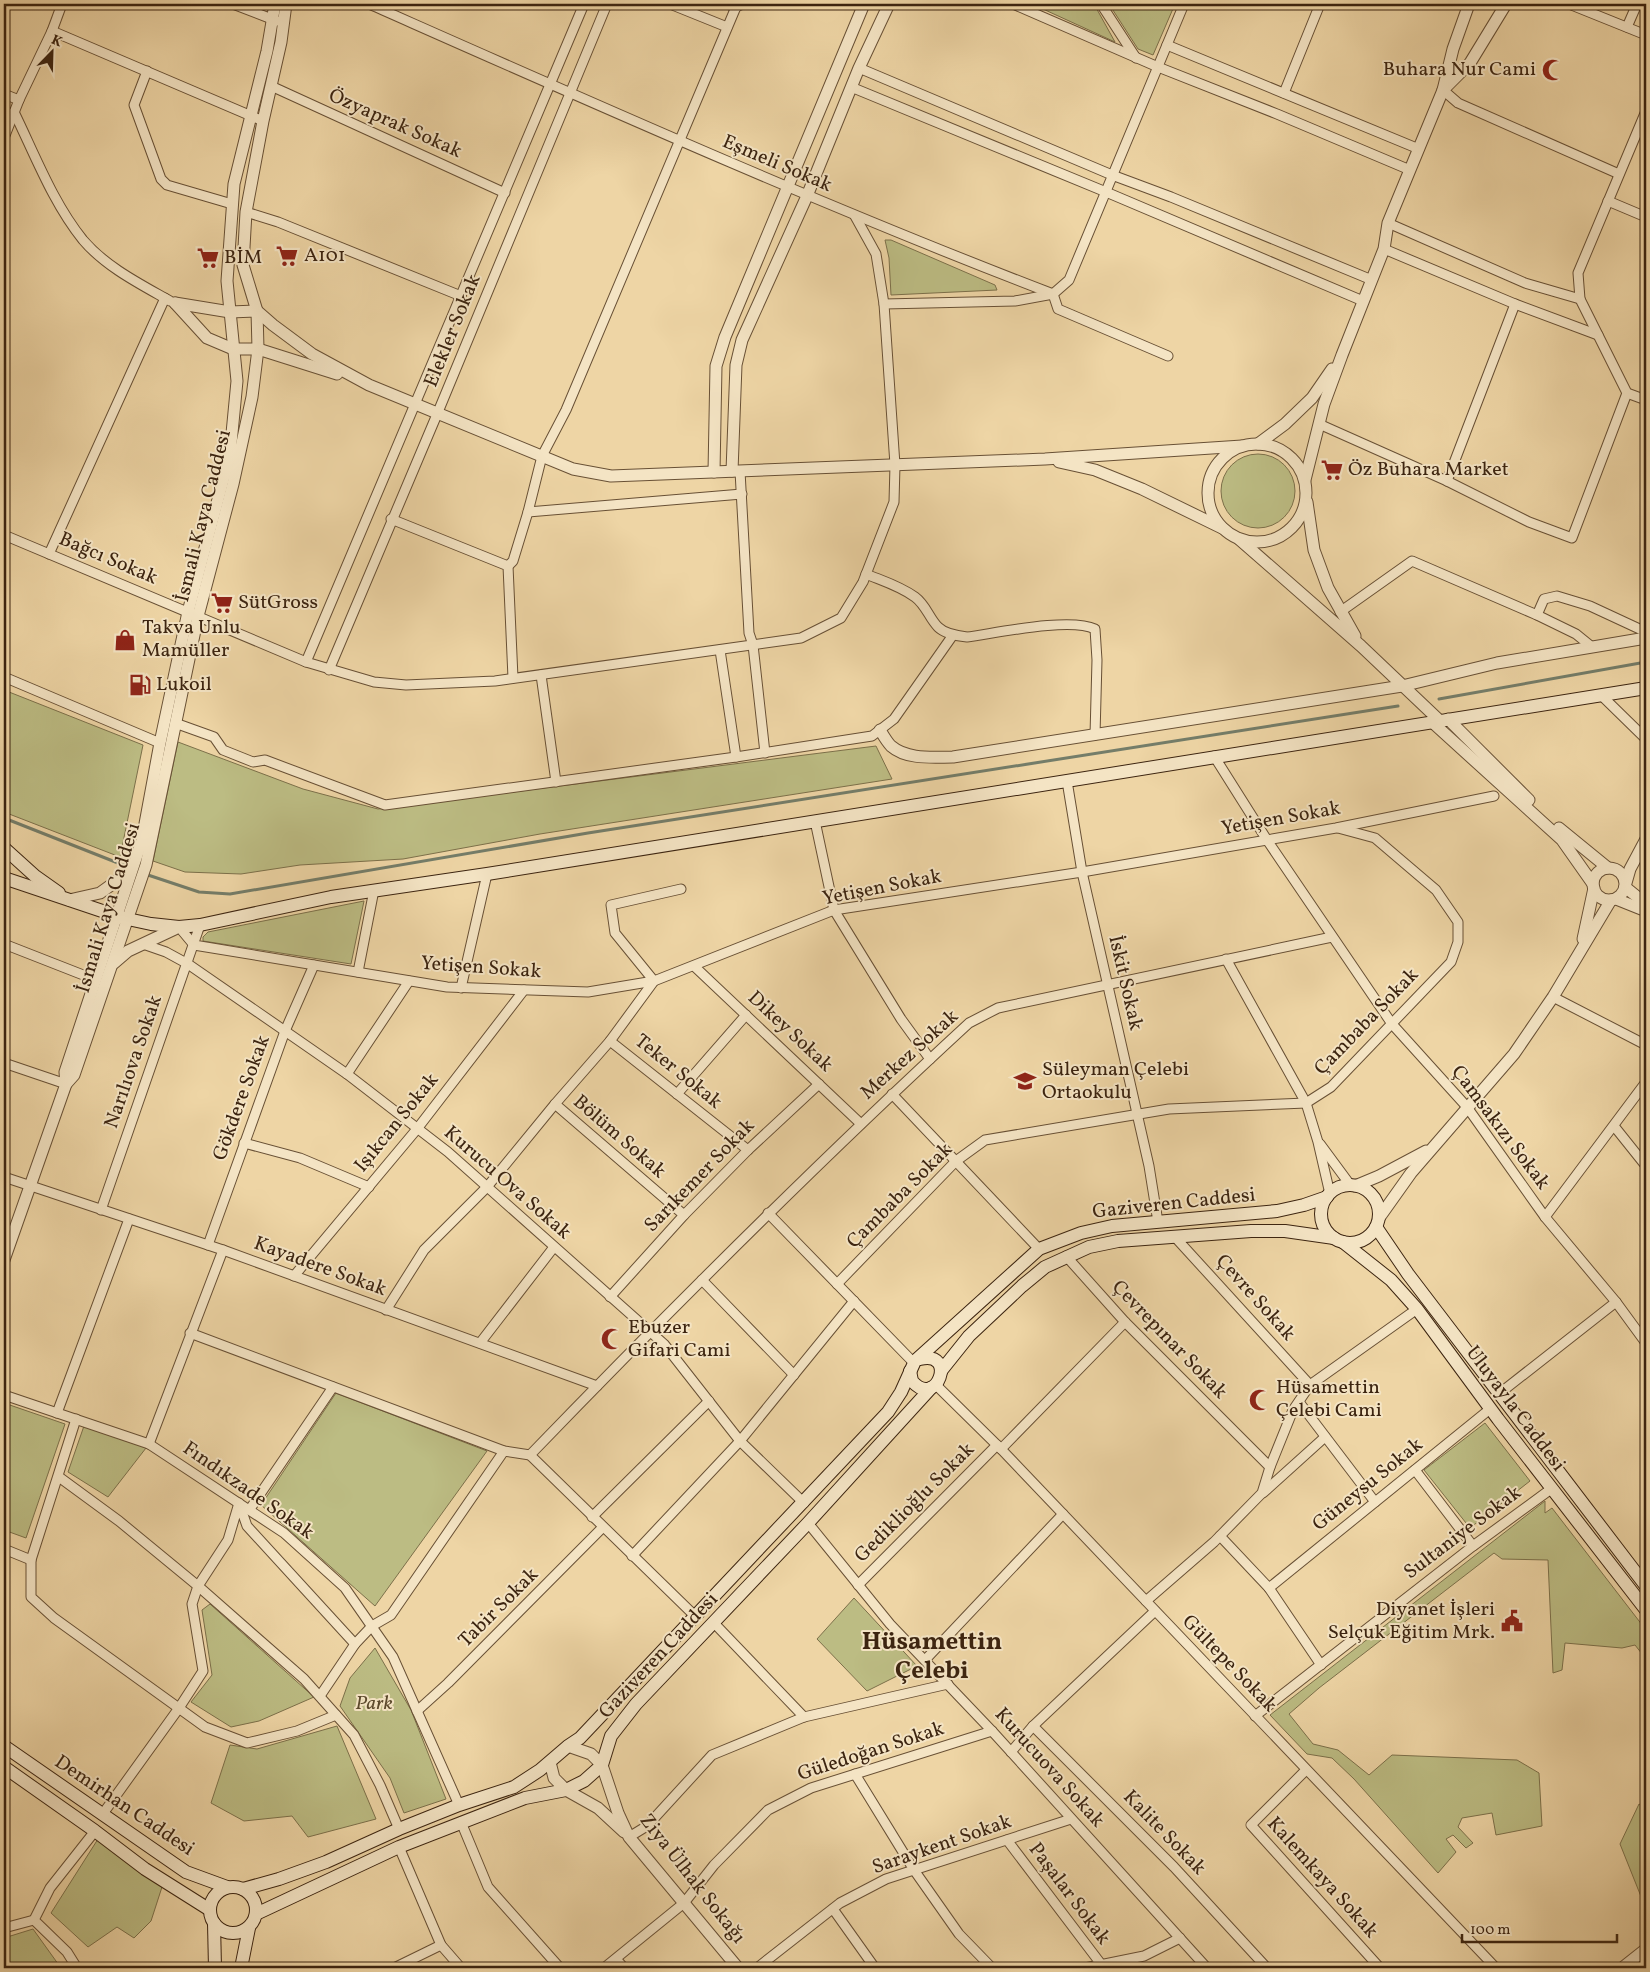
<svg xmlns="http://www.w3.org/2000/svg" width="1650" height="1972" font-family="Vollkorn,serif">
	<style>
		.green { fill: #bcbc83; stroke: #7c704a }
		.lines { fill: none; stroke-linecap: round; stroke-linejoin: round }
		.stream { stroke: #747d69; stroke-width: 3 }
		.minor-casing { stroke: #685035; stroke-width: 11 }
		.tertiary-casing { stroke: #685035; stroke-width: 13 }
		.secondary-casing { stroke: #3c2410; stroke-width: 14 }
		.minor { stroke: #f4e4c4; stroke-width: 9 }
		.tertiary { stroke: #f4e4c4; stroke-width: 11 }
		.secondary { stroke: #f4e4c4; stroke-width: 12 }
		.labels { text-anchor: middle; dominant-baseline: central; stroke-width: 4; stroke-linejoin: round; paint-order: stroke }
		.poi-label { font-size: 20px; fill: #3c2410; stroke: #f4e4c4; text-anchor: start }
		.street-label { font-size: 20px; fill: #3c2410; stroke: #f4e4c4 }
		.park-label { font-size: 20px; font-style: italic; fill: #5c4a2d; stroke: #f4e4c4 }
		.district-label { font-size: 25px; font-weight: bold; fill: #3c2410; stroke: #f4e4c4 }
	</style>
	<rect width="100%" height="100%" fill="#eed5a5"/>
	<filter id="stains"><feTurbulence type="fractalNoise" baseFrequency=".004" numOctaves="4"/><feColorMatrix values="0 0 0 0 .2 0 0 0 0 .09 0 0 0 0 .02 0 0 0 .5 -.17"/></filter>
	<radialGradient id="worn" r=".72"><stop offset=".6" stop-color="#630" stop-opacity="0"/><stop offset="1" stop-color="#630" stop-opacity=".3"/></radialGradient>
	<g class="green">
		<path d="M1032 4H1094L1115 42Z"/>
		<path d="M1109 4H1175L1153 55 1138 49Z"/>
		<path d="M885 240H891L995 285 997 290 891 295 889 258Z"/>
		<circle cx="1258" cy="491" r="37"/>
		<path d="M4 690 143 745 120 857 4 812Z"/>
		<path d="M178 742 303 789 378 809 876 746 892 779 540 834 403 859 300 865 241 874 185 872 153 861Z"/>
		<path d="M364 901 351 964 203 941V937L208 932Z"/>
		<path d="M336 1393 487 1451 375 1606 261 1505Z"/>
		<path d="M4 1403 65 1424 26 1538 4 1530Z"/>
		<path d="M85 1423 146 1448 108 1497 68 1472Z"/>
		<path d="M1485 1423 1530 1481 1470 1528 1424 1470Z"/>
		<path d="M1545 1501V1513L1552 1508 1646 1630V1659L1635 1645 1622 1648 1565 1643 1562 1670 1553 1673 1548 1560 1502 1559 1494 1553 1319 1688 1289 1714 1313 1744 1338 1750 1369 1775 1392 1755 1517 1760 1539 1773 1542 1826 1496 1835 1492 1813 1462 1818 1458 1827 1473 1843 1466 1848 1453 1835 1446 1839 1456 1852 1438 1873 1354 1779 1332 1758 1307 1754 1270 1715Z"/>
		<path d="M854 1598 917 1666 867 1691 817 1639Z"/>
		<path d="M210 1604 314 1697 259 1721 231 1727 191 1702 212 1675 202 1610Z"/>
		<path d="M375 1648 411 1710 446 1799 404 1813 390 1778 340 1706 350 1678Z"/>
		<path d="M337 1726 376 1819 308 1837 292 1816 244 1821 211 1803 230 1745 257 1749Z"/>
		<path d="M1639 1804 1646 1808V1909L1620 1844Z"/>
		<path d="M98 1839 162 1887 151 1921 134 1938 117 1927 88 1947 51 1913Z"/>
		<path d="M33 1929 61 1968H4V1938Z"/>
	</g>
	<g class="lines">
		<g class="stream">
			<path d="M1439 699 1646 662"/>
			<path d="M4 818 123 865"/>
			<path d="M148 875 199 892 230 894 588 833 1398 706"/>
		</g>
		<g class="minor-casing">
			<g id="minor">
				<path d="M233 4 277 21"/>
				<path d="M369 4C595 104 821 205 1053 294L1058 309 1168 356"/>
				<path d="M670 4 727 27"/>
				<path d="M727 4 736 7 743 4"/>
				<path d="M1013 4 1158 67 1277 114 1410 170"/>
				<path d="M1101 4 1136 58"/>
				<path d="M1569 4 1646 35"/>
				<path d="M1627 27 1637 4"/>
				<path d="M52 31 62 4"/>
				<path d="M1167 45 1419 149"/>
				<path d="M859 68 1112 175 1171 197 1372 280"/>
				<path d="M147 71 134 105 161 179 167 185 232 204"/>
				<path d="M271 86 505 193"/>
				<path d="M851 87 1106 192 1363 301"/>
				<path d="M1443 90 1458 103 1619 174"/>
				<path d="M1284 93 1320 4"/>
				<path d="M4 94 19 100"/>
				<path d="M1646 111 1578 273 1580 299 1627 393 1646 400"/>
				<path d="M14 112C35 155 53 203 83 240 106 267 140 284 170 301"/>
				<path d="M4 138 19 100 52 31 263 121"/>
				<path d="M1608 201 1646 217"/>
				<path d="M246 212 278 222 461 296"/>
				<path d="M1388 223 1525 283 1580 299"/>
				<path d="M1384 249 1515 304 1598 335"/>
				<path d="M884 304 1015 301 1053 294 1069 280 1184 4"/>
				<path d="M1319 424 1447 481 1529 522 1572 538 1627 393"/>
				<path d="M740 471 749 633 753 645 765 753"/>
				<path d="M1447 481 1515 304"/>
				<path d="M528 512 742 494"/>
				<path d="M391 519 508 566 513 678"/>
				<path d="M4 535 306 662 374 682 406 685 495 681 801 638 841 618 863 582 894 502 895 465 884 304 876 254 855 216"/>
				<path d="M49 554 165 298"/>
				<path d="M508 566 513 561 528 512 542 456 566 410 736 7"/>
				<path d="M866 574C883 581 900 586 915 597 926 605 929 618 938 627 945 634 958 636 967 637 997 633 1070 617 1095 629L1097 660 1095 735"/>
				<path d="M1340 612 1412 561 1537 615 1576 634 1592 647"/>
				<path d="M1537 615 1544 599 1557 596 1590 606 1646 632"/>
				<path d="M720 650 736 757"/>
				<path d="M306 662 584 4"/>
				<path d="M329 670 438 412 607 4"/>
				<path d="M541 675 556 782"/>
				<path d="M4 677 160 743"/>
				<path d="M1601 695 1646 739"/>
				<path d="M175 723 214 737 223 750 253 762 265 760 385 805 736 757 872 736 894 719 953 635"/>
				<path d="M1214 756 1267 840 1392 1024 1467 1107 1545 1217 1616 1302 1646 1343"/>
				<path d="M1067 781 1082 872 1149 1166 1158 1222"/>
				<path d="M815 821 834 910 901 1019 930 1059"/>
				<path d="M179 927 194 945 447 987 588 992 654 981 834 910 1082 872 1336 828 1494 796"/>
				<path d="M4 944 96 980"/>
				<path d="M143 944 166 952 188 964 285 1031 347 1074 448 1152 664 1344 740 1441 804 1503"/>
				<path d="M1226 959 1306 1103 1318 1142 1330 1194"/>
				<path d="M694 966 861 1124"/>
				<path d="M358 972 374 890"/>
				<path d="M461 988 487 874"/>
				<path d="M1553 997 1646 1045"/>
				<path d="M610 1041 748 1150"/>
				<path d="M4 1063 66 1084"/>
				<path d="M347 1074 409 981"/>
				<path d="M677 1094 746 1015"/>
				<path d="M892 1094 1039 1249"/>
				<path d="M555 1104 684 1215"/>
				<path d="M1614 1126 1646 1166"/>
				<path d="M244 1143 300 1158 369 1187"/>
				<path d="M1320 1144 1351 1186"/>
				<path d="M4 1177 223 1250 597 1386"/>
				<path d="M101 1210 200 925"/>
				<path d="M768 1213 914 1363"/>
				<path d="M1545 1217 1646 1082"/>
				<path d="M1174 1236 1310 1385"/>
				<path d="M208 1245 285 1031 314 965"/>
				<path d="M1066 1256 1125 1322 1270 1467"/>
				<path d="M294 1276 417 1129 524 990"/>
				<path d="M702 1280 794 1375"/>
				<path d="M837 1284 956 1161 985 1140 1169 1109 1306 1103 1331 1087 1451 962 1458 942V922L1436 890 1375 838 1338 828"/>
				<path d="M610 1297 684 1215 748 1150 819 1084"/>
				<path d="M386 1310 424 1250 487 1187 555 1104 610 1041 654 981 615 933 611 905 681 889"/>
				<path d="M190 1333 504 1451 530 1455"/>
				<path d="M480 1343 554 1247"/>
				<path d="M936 1385 1001 1449 1496 1968"/>
				<path d="M1500 1393 1616 1302"/>
				<path d="M4 1395 149 1444 284 1533 345 1588 393 1657 459 1805"/>
				<path d="M1299 1402 1375 1502"/>
				<path d="M57 1413 129 1219"/>
				<path d="M149 1444 223 1250"/>
				<path d="M1001 1449 1125 1322"/>
				<path d="M1415 1470 1473 1546"/>
				<path d="M59 1477 119 1521 198 1586 304 1679 354 1735 380 1785 399 1829"/>
				<path d="M1263 1493 1325 1437"/>
				<path d="M250 1509 333 1387"/>
				<path d="M592 1517 709 1401"/>
				<path d="M808 1523 890 1624 992 1731 1207 1968"/>
				<path d="M1220 1536 1269 1588 1321 1665"/>
				<path d="M4 1549 31 1560 76 1419"/>
				<path d="M632 1556 740 1441 854 1301"/>
				<path d="M31 1560V1597L54 1618 205 1727 247 1743 297 1731 336 1715"/>
				<path d="M858 1585 997 1445"/>
				<path d="M1269 1588 1490 1409"/>
				<path d="M1146 1601 1214 1542 1262 1493 1270 1467 1293 1410 1310 1385 1417 1309"/>
				<path d="M696 1617 530 1455C673 1307 818 1162 969 1023L998 1008 1332 937"/>
				<path d="M714 1623 804 1717"/>
				<path d="M925 1660 1063 1514"/>
				<path d="M320 1696 355 1644 372 1626 391 1615 504 1451"/>
				<path d="M417 1711 448 1683 603 1527"/>
				<path d="M1255 1716 1473 1546 1551 1489"/>
				<path d="M1033 1726 1174 1867 1267 1968"/>
				<path d="M1011 1752 1033 1726 1155 1611"/>
				<path d="M1306 1770 1251 1825 1380 1968"/>
				<path d="M855 1774 914 1870 959 1934 992 1968"/>
				<path d="M102 1815 179 1708 203 1671 192 1604 198 1586 228 1540 239 1503 247 1526 355 1644"/>
				<path d="M461 1822 488 1887 560 1968"/>
				<path d="M629 1837 647 1826 712 1755 804 1717 948 1684"/>
				<path d="M1007 1840 1104 1968"/>
				<path d="M399 1847 441 1945 461 1968"/>
				<path d="M833 1909 875 1968"/>
				<path d="M4 1928 34 1920"/>
				<path d="M616 1959 624 1968"/>
				<path d="M77 1968 67 1952 34 1920 50 1888 95 1831"/>
				<path d="M394 1968 441 1945"/>
				<path d="M604 1968 684 1903 714 1865 768 1810 811 1788 992 1731"/>
				<path d="M757 1968 840 1903 886 1879 1071 1819"/>
				<path d="M1085 1968 1144 1956 1180 1938"/>
			</g>
		</g>
		<g class="tertiary-casing">
			<g id="tertiary">
				<path d="M1443 90 1470 63 1506 4"/>
				<path d="M175 303 230 312 257 311 273 325 312 354 369 385 573 469 611 476 1045 459 1242 446"/>
				<path d="M175 303 207 338 233 349H258L337 374"/>
				<path d="M1258 444 1285 424 1312 398 1332 369"/>
				<circle cx="1257" cy="493" r="49"/>
				<path d="M1059 462 1095 470 1142 489 1222 528"/>
				<path d="M732 471 736 365 742 340 807 196 859 68 889 4"/>
				<path d="M714 472 716 366 725 337 864 4"/>
				<path d="M1305 480 1324 404 1342 355 1384 249 1388 223 1443 90 1453 49 1469 4"/>
				<path d="M1307 502 1314 550 1328 588 1355 636"/>
				<path d="M1239 539 1361 646 1440 721"/>
				<path d="M1448 719 1529 800"/>
				<path d="M1432 722 1562 840 1593 884"/>
				<path d="M880 730C883 735 887 742 891 746 907 760 933 757 953 757L1402 686 1497 663 1646 638"/>
				<path d="M1559 828 1608 868"/>
				<circle cx="1609" cy="884" r="16"/>
				<path d="M1626 883 1630 869 1646 839"/>
				<path d="M1625 887 1646 904"/>
				<path d="M1616 899 1646 911"/>
				<path d="M69 900 100 893 118 880 132 865"/>
				<path d="M1583 939 1594 888"/>
				<path d="M114 963 128 951 179 927"/>
				<path d="M66 1084 74 1075 146 865 198 616 233 484 252 397 258 349 257 311 243 265 246 212 263 121 281 42 286 4"/>
				<path d="M1355 1186 1379 1176 1426 1151"/>
				<path d="M1379 1218 1411 1173 1514 1054 1553 997 1611 900"/>
				<path d="M4 1260 66 1084 65 1072 142 840 160 743 188 612 230 454 237 381 227 281 234 184 267 51 275 4"/>
				<path d="M568 1746 591 1754 602 1765 618 1813 629 1837 738 1968"/>
				<path d="M550 1762 554 1778 566 1790 598 1808 624 1832"/>
				<path d="M1622 1968 1646 1949"/>
			</g>
		</g>
		<g class="secondary-casing">
			<g id="secondary">
				<path d="M4 848 35 876 59 893"/>
				<path d="M4 878 123 918 151 924 179 927 200 925 331 897 487 874 1646 688"/>
				<circle cx="1350" cy="1214" r="29"/>
				<path d="M1376 1227 1408 1274 1646 1586"/>
				<path d="M1343 1242 1391 1280 1417 1309 1498 1419 1646 1610"/>
				<path d="M910 1371 912 1381C937 1410 958 1350 920 1359"/>
				<path d="M941 1371 969 1336 1022 1286 1045 1267 1089 1247 1118 1241 1251 1231H1285L1334 1238"/>
				<path d="M4 1746 186 1872 227 1887"/>
				<path d="M4 1767 95 1831 145 1869 210 1910"/>
				<circle cx="233" cy="1910" r="23"/>
				<path d="M243 1889 279 1879 326 1862 399 1829 459 1805 514 1787 540 1770 568 1746 580 1738 888 1412 901 1392 915 1361 1039 1249 1081 1233 1112 1226 1277 1211 1304 1205 1327 1197"/>
				<path d="M256 1914 399 1847 525 1798 566 1790 584 1781 602 1765 611 1736 636 1704 808 1523 931 1388"/>
				<path d="M214 1923 215 1968"/>
				<path d="M241 1968 249 1928"/>
			</g>
		</g>
		<use href="#minor" class="minor"/>
		<use href="#tertiary" class="tertiary"/>
		<use href="#secondary" class="secondary"/>
	</g>
	<defs>
		<g id="mosque-bare" transform="scale(1.725)"><path d="M3.5-4.9A6 6 0 1 0 3.5 4.9A5 5 0 1 1 3.5-4.9Z" fill="#8f2418" stroke="#f4e4c4" stroke-width="2.5" paint-order="stroke"/></g>
		<g id="supermarket-bare" transform="scale(1.725)"><path d="M-6-5.5h2.5l.6 2H6L4.5 2H-2.5L-4.4-4H-6ZM-1.5 3.2a1.3 1.3 0 1 0 .1 0ZM3 3.2a1.3 1.3 0 1 0 .1 0Z" fill="#8f2418" stroke="#f4e4c4" stroke-width="2.5" paint-order="stroke"/></g>
		<g id="shop-bare" transform="scale(1.725)"><path d="M-5-2.5h2.3a2.7 3.5 0 0 1 5.4 0H5L5.5 6h-11ZM-1.5-2.5h3a1.5 2.3 0 0 0-3 0Z" fill="#8f2418" stroke="#f4e4c4" stroke-width="2.5" paint-order="stroke"/></g>
		<g id="fuel-bare" transform="scale(1.725)"><path d="M-5.5-6h7V0h2V4h1.3V-2.5L3-4.5l.8-.8L6-3V5H2.5V1h-1V6h-7ZM-4.2-4.7v3.2H.2V-4.7Z" fill="#8f2418" stroke="#f4e4c4" stroke-width="2.5" paint-order="stroke"/></g>
		<g id="school-bare" transform="scale(1.725)"><path d="M0-5L7-2L0 1L-7-2ZM-4 1L0 2.5L4 1V4Q0 6-4 4Z" fill="#8f2418" stroke="#f4e4c4" stroke-width="2.5" paint-order="stroke"/></g>
		<g id="civic-bare" transform="scale(1.725)"><path d="M-.6-6.5H3V-4.5H.6V-3L4-1V1h2V6H-6V1h2V-1L-.6-3ZM-1.2 2.5V6h2.4V2.5Z" fill="#8f2418" stroke="#f4e4c4" stroke-width="2.5" paint-order="stroke"/></g>
	</defs>
	<g fill-rule="evenodd">
		<use href="#mosque-bare" x="1553" y="70"/>
		<use href="#supermarket-bare" x="287" y="256"/>
		<use href="#supermarket-bare" x="208" y="258"/>
		<use href="#supermarket-bare" x="1332" y="470"/>
		<use href="#supermarket-bare" x="222" y="603"/>
		<use href="#shop-bare" x="125" y="640"/>
		<use href="#fuel-bare" x="140" y="685"/>
		<use href="#school-bare" x="1025" y="1081"/>
		<use href="#mosque-bare" x="612" y="1339"/>
		<use href="#mosque-bare" x="1260" y="1400"/>
		<use href="#civic-bare" x="1512" y="1621"/>
	</g>
	<g class="labels">
		<g class="poi-label">
			<text x="1536" y="70" text-anchor="end">Buhara Nur Cami</text>
			<text x="304" y="256">A101</text>
			<text x="224" y="258">BİM</text>
			<text x="1348" y="470">Öz Buhara Market</text>
			<text x="238" y="603">SütGross</text>
			<text x="142" y="628">Takva Unlu<tspan x="142" dy="23">Mamüller</tspan></text>
			<text x="156" y="685">Lukoil</text>
			<text x="1042" y="1070">Süleyman Çelebi<tspan x="1042" dy="23">Ortaokulu</tspan></text>
			<text x="628" y="1328">Ebuzer<tspan x="628" dy="23">Gifari Cami</tspan></text>
			<text x="1276" y="1388">Hüsamettin<tspan x="1276" dy="23">Çelebi Cami</tspan></text>
			<text x="1495" y="1610" text-anchor="end">Diyanet İşleri<tspan x="1495" dy="23">Selçuk Eğitim Mrk.</tspan></text>
		</g>
		<g class="street-label">
			<text transform="translate(395 124) rotate(24)">Özyaprak Sokak</text>
			<text transform="translate(777 164) rotate(23)">Eşmeli Sokak</text>
			<text transform="translate(453 331) rotate(-68)">Elekler Sokak</text>
			<text transform="translate(204 516) rotate(-76)">İsmali Kaya Caddesi</text>
			<text transform="translate(108 559) rotate(23)">Bağcı Sokak</text>
			<text transform="translate(1281 819) rotate(-10)">Yetişen Sokak</text>
			<text transform="translate(882 888) rotate(-11)">Yetişen Sokak</text>
			<text transform="translate(109 908) rotate(-73)">İsmali Kaya Caddesi</text>
			<text transform="translate(481 968) rotate(4)">Yetişen Sokak</text>
			<text transform="translate(1125 983) rotate(77)">İskit Sokak</text>
			<text transform="translate(1367 1022) rotate(-46)">Çambaba Sokak</text>
			<text transform="translate(790 1032) rotate(43)">Dikey Sokak</text>
			<text transform="translate(910 1055) rotate(-42)">Merkez Sokak</text>
			<text transform="translate(134 1062) rotate(-71)">Narılıova Sokak</text>
			<text transform="translate(678 1072) rotate(39)">Teker Sokak</text>
			<text transform="translate(242 1098) rotate(-70)">Gökdere Sokak</text>
			<text transform="translate(397 1123) rotate(-51)">Işıkcan Sokak</text>
			<text transform="translate(1500 1128) rotate(53)">Çamsakızı Sokak</text>
			<text transform="translate(619 1137) rotate(41)">Bölüm Sokak</text>
			<text transform="translate(700 1176) rotate(-46)">Sarıkemer Sokak</text>
			<text transform="translate(507 1183) rotate(41)">Kurucu Ova Sokak</text>
			<text transform="translate(900 1196) rotate(-45)">Çambaba Sokak</text>
			<text transform="translate(1174 1204) rotate(-6)">Gaziveren Caddesi</text>
			<text transform="translate(320 1267) rotate(20)">Kayadere Sokak</text>
			<text transform="translate(1255 1298) rotate(48)">Çevre Sokak</text>
			<text transform="translate(1169 1340) rotate(46)">Çevrepınar Sokak</text>
			<text transform="translate(1515 1409) rotate(53)">Uluyayla Caddesi</text>
			<text transform="translate(1368 1485) rotate(-39)">Güneysu Sokak</text>
			<text transform="translate(248 1491) rotate(35)">Fındıkzade Sokak</text>
			<text transform="translate(915 1503) rotate(-45)">Gediklioğlu Sokak</text>
			<text transform="translate(1463 1533) rotate(-37)">Sultaniye Sokak</text>
			<text transform="translate(499 1608) rotate(-45)">Tabir Sokak</text>
			<text transform="translate(659 1656) rotate(-47)">Gaziveren Caddesi</text>
			<text transform="translate(1229 1664) rotate(46)">Gültepe Sokak</text>
			<text transform="translate(871 1752) rotate(-18)">Güledoğan Sokak</text>
			<text transform="translate(1049 1768) rotate(48)">Kurucuova Sokak</text>
			<text transform="translate(124 1806) rotate(34)">Demirhan Caddesi</text>
			<text transform="translate(1164 1833) rotate(46)">Kalite Sokak</text>
			<text transform="translate(942 1845) rotate(-19)">Saraykent Sokak</text>
			<text transform="translate(1322 1878) rotate(48)">Kalemkaya Sokak</text>
			<text transform="translate(692 1879) rotate(52)">Ziya Ülhak Sokağı</text>
			<text transform="translate(1069 1894) rotate(53)">Paşalar Sokak</text>
		</g>
		<g class="park-label">
			<text x="374" y="1704">Park</text>
		</g>
		<g class="district-label">
			<text x="932" y="1642">Hüsamettin<tspan x="932" dy="29">Çelebi</tspan></text>
		</g>
	</g>
	<rect width="1650" height="1972" fill="none" stroke="#eed5a5" stroke-width="20"/>
	<rect x="5" y="5" width="1640" height="1962" fill="none" stroke="#3c2410" stroke-width="2.5"/>
	<rect x="10" y="10" width="1630" height="1952" fill="none" stroke="#3c2410"/>
	<g transform="translate(52 52) rotate(23)" stroke="#f4e4c4" stroke-width="4" paint-order="stroke">
	<path d="M0-4L9 19L0 12L-9 19Z" fill="#3c2410"/>
	<text y="-8" font-size="14" font-weight="bold" text-anchor="middle" fill="#3c2410">K</text>
	</g>
	<path d="M1462 1934v8h155v-8" fill="none" stroke="#3c2410" stroke-width="2.5"/>
	<text x="1470" y="1934" font-size="15" fill="#3c2410" stroke="#f4e4c4" stroke-width="4" paint-order="stroke">100 m</text>
	<rect width="100%" height="100%" filter="url(#stains)"/>
	<rect width="100%" height="100%" fill="url(#worn)"/>
</svg>
